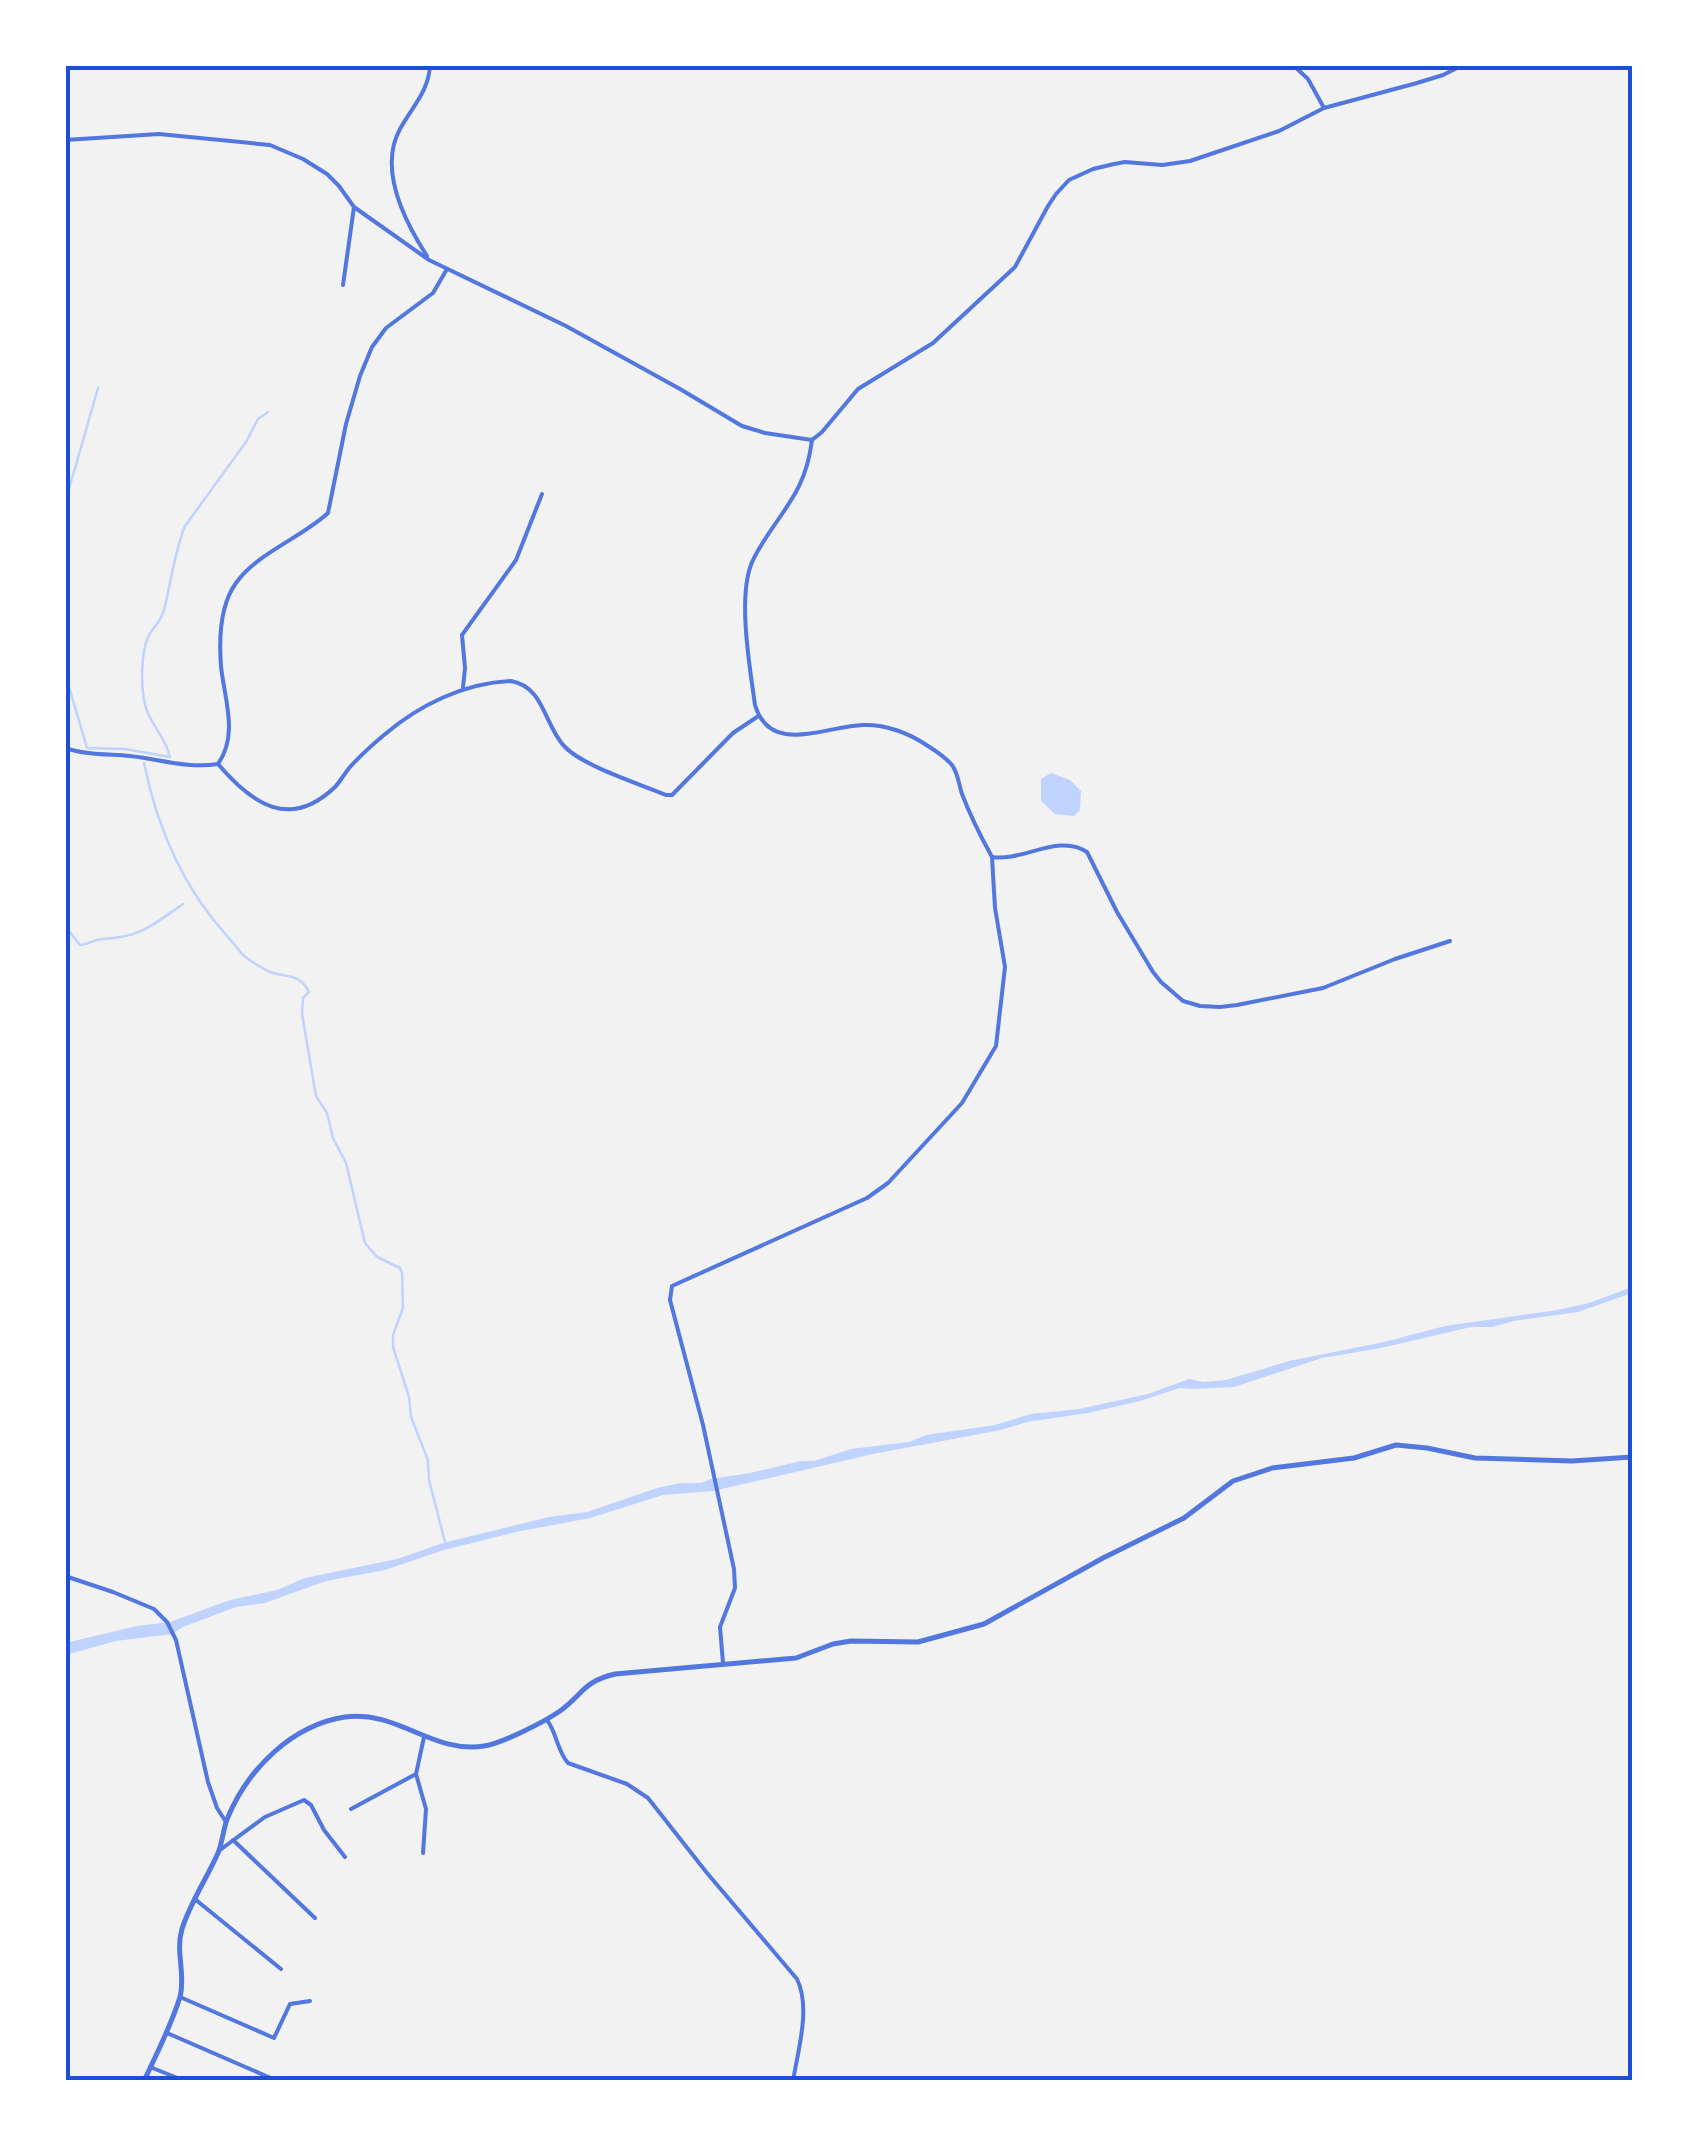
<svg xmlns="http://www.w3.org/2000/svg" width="1697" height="2146" font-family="'Golos Text',sans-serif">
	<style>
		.water { fill: #bfd3fe }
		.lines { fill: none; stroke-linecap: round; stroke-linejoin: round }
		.stream { stroke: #bfd3fe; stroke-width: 2.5 }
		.minor { stroke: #5277de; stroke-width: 4 }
		.tertiary { stroke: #5277de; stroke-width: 5 }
		.neatline { fill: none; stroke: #1d4ed8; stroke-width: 4 }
	</style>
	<rect width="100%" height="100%" fill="#f2f2f2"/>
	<g class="water">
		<path d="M1051 773 1070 780 1081 791 1080 810 1074 816 1055 814 1041 801V779Z"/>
		<path d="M1632 1287V1293L1578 1312 1514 1321 1492 1327H1471L1381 1348 1322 1358 1234 1387 1193 1389 1180 1388 1140 1401 1088 1413 1027 1422 1001 1430 873 1454 713 1491 663 1495 590 1518 516 1532 444 1550 385 1570 326 1581 265 1603 236 1607 183 1627 172 1634 116 1641 65 1655V1643L137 1626 170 1622 230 1600 277 1590 305 1578 397 1559 443 1543 549 1517 587 1512 657 1488 681 1483H701L711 1479 750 1473 801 1461H814L851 1449 909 1442 926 1435 995 1425 1031 1414 1079 1409 1148 1394 1189 1379 1204 1382 1226 1380 1289 1361 1384 1342 1445 1326 1557 1310 1589 1303Z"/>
	</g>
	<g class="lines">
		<g class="stream">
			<path d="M65 503 98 388"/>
			<path d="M65 673 87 748 125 749 170 757C166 737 147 721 144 700 141 682 141 654 148 637 153 627 161 622 164 610 171 583 174 553 185 526L246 442 258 419 268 412"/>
			<path d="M144 763C157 827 183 888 228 937 233 942 238 950 243 955 250 961 262 968 270 972 287 978 300 973 309 992L303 998 302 1014 316 1096 327 1113 333 1138 346 1163 365 1243 377 1257 400 1268 402 1273 403 1308 393 1335V1347L409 1397 411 1417 428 1460 429 1480 445 1542"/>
			<path d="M65 926 80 945C88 944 95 939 103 939 141 937 153 925 183 904"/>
		</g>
		<g class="minor">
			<path d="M1293 65 1308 79 1324 108"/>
			<path d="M65 140 159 134 270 145 303 159 327 174 339 186 354 207 429 260 566 326 680 389 742 426 765 433 812 440 822 432 858 389 933 343 1015 267 1048 206 1056 194 1069 180 1093 169 1114 164 1125 162 1162 165 1190 161 1279 131 1324 108 1417 83 1443 75 1463 65"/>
			<path d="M427 256C405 222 378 169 400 129 412 107 429 91 430 65"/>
			<path d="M343 285 354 207"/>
			<path d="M812 440C805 497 778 512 754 558 736 591 750 668 755 705 770 756 826 726 863 725 885 724 909 733 928 746 936 751 946 758 952 765 958 773 959 785 962 794 970 815 981 837 992 857 1022 862 1059 833 1087 852L1117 912 1153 972 1161 982 1183 1001 1200 1006 1220 1007 1237 1005 1323 988 1395 959 1450 941"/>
			<path d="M463 687 465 668 462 635 516 560 542 494"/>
			<path d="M65 748C86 755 108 754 130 756 159 759 188 769 218 764 252 804 290 831 336 786 341 780 345 773 350 767 360 756 372 745 384 735 419 705 464 683 511 681 545 687 544 726 565 747 583 766 640 784 666 795H672L733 733 757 717"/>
			<path d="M218 764C239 734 224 698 221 666 219 640 220 605 236 583 257 553 301 538 328 513L346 424 360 376 372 347 386 328 433 293 447 269"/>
			<path d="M65 1576 113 1592 154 1609 167 1622 176 1640 208 1782 217 1808 226 1822"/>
			<path d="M723 1663 720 1627 735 1588 734 1569 703 1425 670 1300 672 1286 867 1198 888 1183 962 1103 996 1046 1005 967 995 908 992 857"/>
			<path d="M547 1720C557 1733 557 1751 568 1763L627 1784 648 1798 707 1873 797 1979C811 2008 798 2050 793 2081"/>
			<path d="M351 1809 416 1774"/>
			<path d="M233 1840 315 1918"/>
			<path d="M220 1850 265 1817 304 1800 311 1805 324 1830 345 1857"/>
			<path d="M423 1853 426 1809 416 1774 424 1737"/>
			<path d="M196 1900 281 1969"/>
			<path d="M180 1997 274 2038 290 2004 310 2001"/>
			<path d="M167 2033 273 2079"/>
			<path d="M150 2067 185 2081"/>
		</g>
		<path class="tertiary" d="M144 2081C157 2053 171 2026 180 1997 186 1974 175 1952 182 1929 190 1903 207 1878 218 1853 223 1841 223 1828 228 1817 248 1769 292 1725 345 1717 398 1710 432 1754 484 1746 503 1743 544 1722 560 1711 583 1694 584 1681 615 1674L796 1658 833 1644 851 1641 918 1642 984 1624 1103 1558 1184 1518 1233 1481 1272 1468 1354 1458 1396 1445 1427 1448 1475 1458 1572 1461 1632 1457"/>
	</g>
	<rect width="1697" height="2146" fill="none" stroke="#ffffff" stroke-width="135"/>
	<rect x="68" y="68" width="1562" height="2010" class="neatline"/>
</svg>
